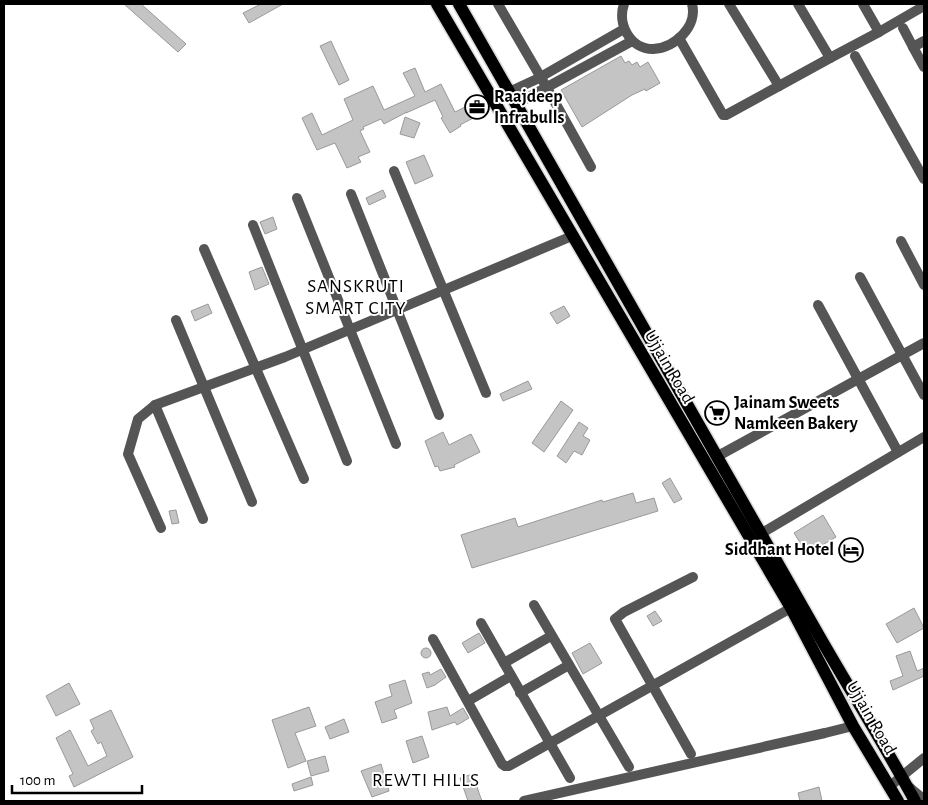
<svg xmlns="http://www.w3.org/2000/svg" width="928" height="805" font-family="'Alegreya Sans',sans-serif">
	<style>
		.building { fill: #c4c4c4; stroke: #999 }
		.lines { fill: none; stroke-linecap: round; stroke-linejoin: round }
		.major-casing { stroke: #dbdbdb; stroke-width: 15 }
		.minor { stroke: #555; stroke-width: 10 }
		.major { stroke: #000; stroke-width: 12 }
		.labels { text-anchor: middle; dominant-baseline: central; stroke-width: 4; stroke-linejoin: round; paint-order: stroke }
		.poi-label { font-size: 18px; font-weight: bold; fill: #000; stroke: #fff; text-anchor: start }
		.street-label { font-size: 18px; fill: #000; stroke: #fff }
		.neighbourhood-label { font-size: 19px; letter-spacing: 1px; fill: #000; stroke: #fff }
	</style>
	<rect width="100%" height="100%" fill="#fff"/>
	<g class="building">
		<path d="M124 4H141L186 44 178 52Z"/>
		<path d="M261 4H283L249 23 243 13Z"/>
		<path d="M331 41 349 80 339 85 320 46Z"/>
		<path d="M621 56 625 63 629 61 632 65 637 62 640 67 648 62 660 83 646 91 645 89 632 95 582 127 561 90Z"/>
		<path d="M415 68 425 92 441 84 455 112 469 105 475 117 460 125 461 126 450 133 441 118 443 117 435 100 406 113 407 112 384 124 381 119 363 127 364 129 360 131 370 152 358 157 361 162 347 168 335 143 317 150 302 118 312 113 322 135 353 120 344 99 373 86 384 110 415 96 403 73Z"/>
		<path d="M405 117 420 123 414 138 400 134Z"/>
		<path d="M424 155 433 176 415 184 406 162Z"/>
		<path d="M383 190 386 197 369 205 366 198Z"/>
		<path d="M273 217 277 229 265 234 260 222Z"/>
		<path d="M262 267 269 284 255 290 249 272Z"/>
		<path d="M208 304 212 313 195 321 191 311Z"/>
		<path d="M564 306 570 316 557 324 550 313Z"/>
		<path d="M528 381 532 389 503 401 500 394Z"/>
		<path d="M561 401 573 410 544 452 532 443Z"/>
		<path d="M579 422 588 428 583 436 590 440 582 455 574 451 566 463 557 456Z"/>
		<path d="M443 432 449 445 471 434 480 452 454 465 455 467 440 471 438 466 435 467 425 441Z"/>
		<path d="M670 478 682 499 674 503 662 483Z"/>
		<path d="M633 493 636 503 654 498 658 511 472 568 461 535 515 518 518 527 602 500 603 502Z"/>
		<path d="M176 510 179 523 172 524 169 511Z"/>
		<path d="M823 515 836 537 807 554 794 533Z"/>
		<path d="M914 608 924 628 897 643 886 624Z"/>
		<path d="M655 611 662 621 653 626 647 616Z"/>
		<path d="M479 633 485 643 468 653 462 643Z"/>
		<path d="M590 643 602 663 583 674 572 653Z"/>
		<circle cx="426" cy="653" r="5"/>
		<path d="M910 651 917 671 924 668V676L893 690 890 681 903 676 896 656Z"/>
		<path d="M441 669 446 677 435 685 427 688 422 674 429 672 430 675Z"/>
		<path d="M405 680 412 703 394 710 397 718 382 723 375 702 392 696 389 685Z"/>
		<path d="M69 683 80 704 56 716 46 696Z"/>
		<path d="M309 707 316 726 295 733 306 761 288 768 272 720Z"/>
		<path d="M447 707 450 716 463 708 469 718 457 725 455 722 432 730 428 712Z"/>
		<path d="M111 710 133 757 74 787 69 776 73 774 56 738 70 730 88 766 107 756 101 742 98 744 91 731 94 729 90 720Z"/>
		<path d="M344 719 349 732 330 739 325 727Z"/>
		<path d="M422 736 429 757 413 763 406 741Z"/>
		<path d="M325 756 329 771 311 776 307 761Z"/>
		<path d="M381 764 389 791 372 797 361 771Z"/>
		<path d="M473 774 479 793 482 801H468L460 778Z"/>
		<path d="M311 777 313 785 294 791 292 784Z"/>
		<path d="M819 787 822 801H800L798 793Z"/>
	</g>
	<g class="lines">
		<g class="major-casing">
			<g id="major">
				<path d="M437 4 791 608 853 726 898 801"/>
				<path d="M459 4C578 214 699 423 818 634 850 690 884 744 915 801"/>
			</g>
		</g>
		<g class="minor">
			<path d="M498 4 547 88 591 167"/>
			<path d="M624 4C617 24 630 49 653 49 675 48 698 26 692 4"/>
			<path d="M798 4 830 58 879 32 863 4"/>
			<path d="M903 28 913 47"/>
			<path d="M879 32 924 6"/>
			<path d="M679 38 723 115H726L779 86 729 4"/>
			<path d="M924 41 913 47 924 67"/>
			<path d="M855 56 924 179"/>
			<path d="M779 86 830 58"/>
			<path d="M509 92 537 79 624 29"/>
			<path d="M516 104 632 41"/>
			<path d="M394 171 486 393"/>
			<path d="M351 194 439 415"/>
			<path d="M297 198 396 444"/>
			<path d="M253 225 347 461"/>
			<path d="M901 241 924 285"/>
			<path d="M204 249 304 479"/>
			<path d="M860 277 924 395"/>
			<path d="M818 305 898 452"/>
			<path d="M176 320 252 502"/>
			<path d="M155 405 203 519"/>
			<path d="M718 456 924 343"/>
			<path d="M161 528 128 454 138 419 155 405 285 357 572 236"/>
			<path d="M762 533 924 437"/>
			<path d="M534 605 629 767"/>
			<path d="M481 623 570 778"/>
			<path d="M433 639 502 764 505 766H509L791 608"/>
			<path d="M504 663 551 636"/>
			<path d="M520 693 569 665"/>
			<path d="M468 701 511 676"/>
			<path d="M691 754 615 619 624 612 693 577"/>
			<path d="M890 786 924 758"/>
			<path d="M909 787 921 797 924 801"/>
			<path d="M524 801 825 733 853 726"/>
		</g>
		<use href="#major" class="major"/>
	</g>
	<defs>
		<g id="office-ring" transform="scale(1.25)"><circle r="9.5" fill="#fff" stroke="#000" stroke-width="1.5"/><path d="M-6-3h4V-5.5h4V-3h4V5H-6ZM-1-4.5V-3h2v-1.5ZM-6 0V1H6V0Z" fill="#000"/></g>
		<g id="supermarket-ring" transform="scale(1.25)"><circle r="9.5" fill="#fff" stroke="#000" stroke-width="1.5"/><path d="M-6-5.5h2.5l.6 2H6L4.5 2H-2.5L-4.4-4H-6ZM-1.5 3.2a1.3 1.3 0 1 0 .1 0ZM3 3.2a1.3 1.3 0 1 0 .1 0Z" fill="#000"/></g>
		<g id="hotel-ring" transform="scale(1.25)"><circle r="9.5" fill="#fff" stroke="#000" stroke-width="1.5"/><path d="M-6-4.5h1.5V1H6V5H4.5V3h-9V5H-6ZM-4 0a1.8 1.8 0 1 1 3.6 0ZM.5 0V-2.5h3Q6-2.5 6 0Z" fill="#000"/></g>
	</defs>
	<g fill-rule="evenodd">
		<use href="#office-ring" x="477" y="107"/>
		<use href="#supermarket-ring" x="717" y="413"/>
		<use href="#hotel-ring" x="851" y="550"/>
	</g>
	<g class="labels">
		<g class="poi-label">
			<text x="494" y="97">Raajdeep<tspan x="494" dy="21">Infrabulls</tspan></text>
			<text x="734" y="403">Jainam Sweets<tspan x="734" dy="21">Namkeen Bakery</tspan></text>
			<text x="834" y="550" text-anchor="end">Siddhant Hotel</text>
		</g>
		<g class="street-label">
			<text transform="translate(669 367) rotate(60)">Ujjain Road</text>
			<text transform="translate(871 718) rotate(60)">Ujjain Road</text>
		</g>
		<g class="neighbourhood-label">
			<text x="356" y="286">SANSKRUTI<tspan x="356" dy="22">SMART CITY</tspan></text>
			<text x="426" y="780">REWTI HILLS</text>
		</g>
	</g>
	<rect width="928" height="805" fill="none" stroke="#000000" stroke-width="10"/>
	<path d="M12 785v8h130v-8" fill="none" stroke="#000000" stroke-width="2.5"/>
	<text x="20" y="785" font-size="15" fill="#000000" stroke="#ffffff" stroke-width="4" paint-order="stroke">100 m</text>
</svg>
